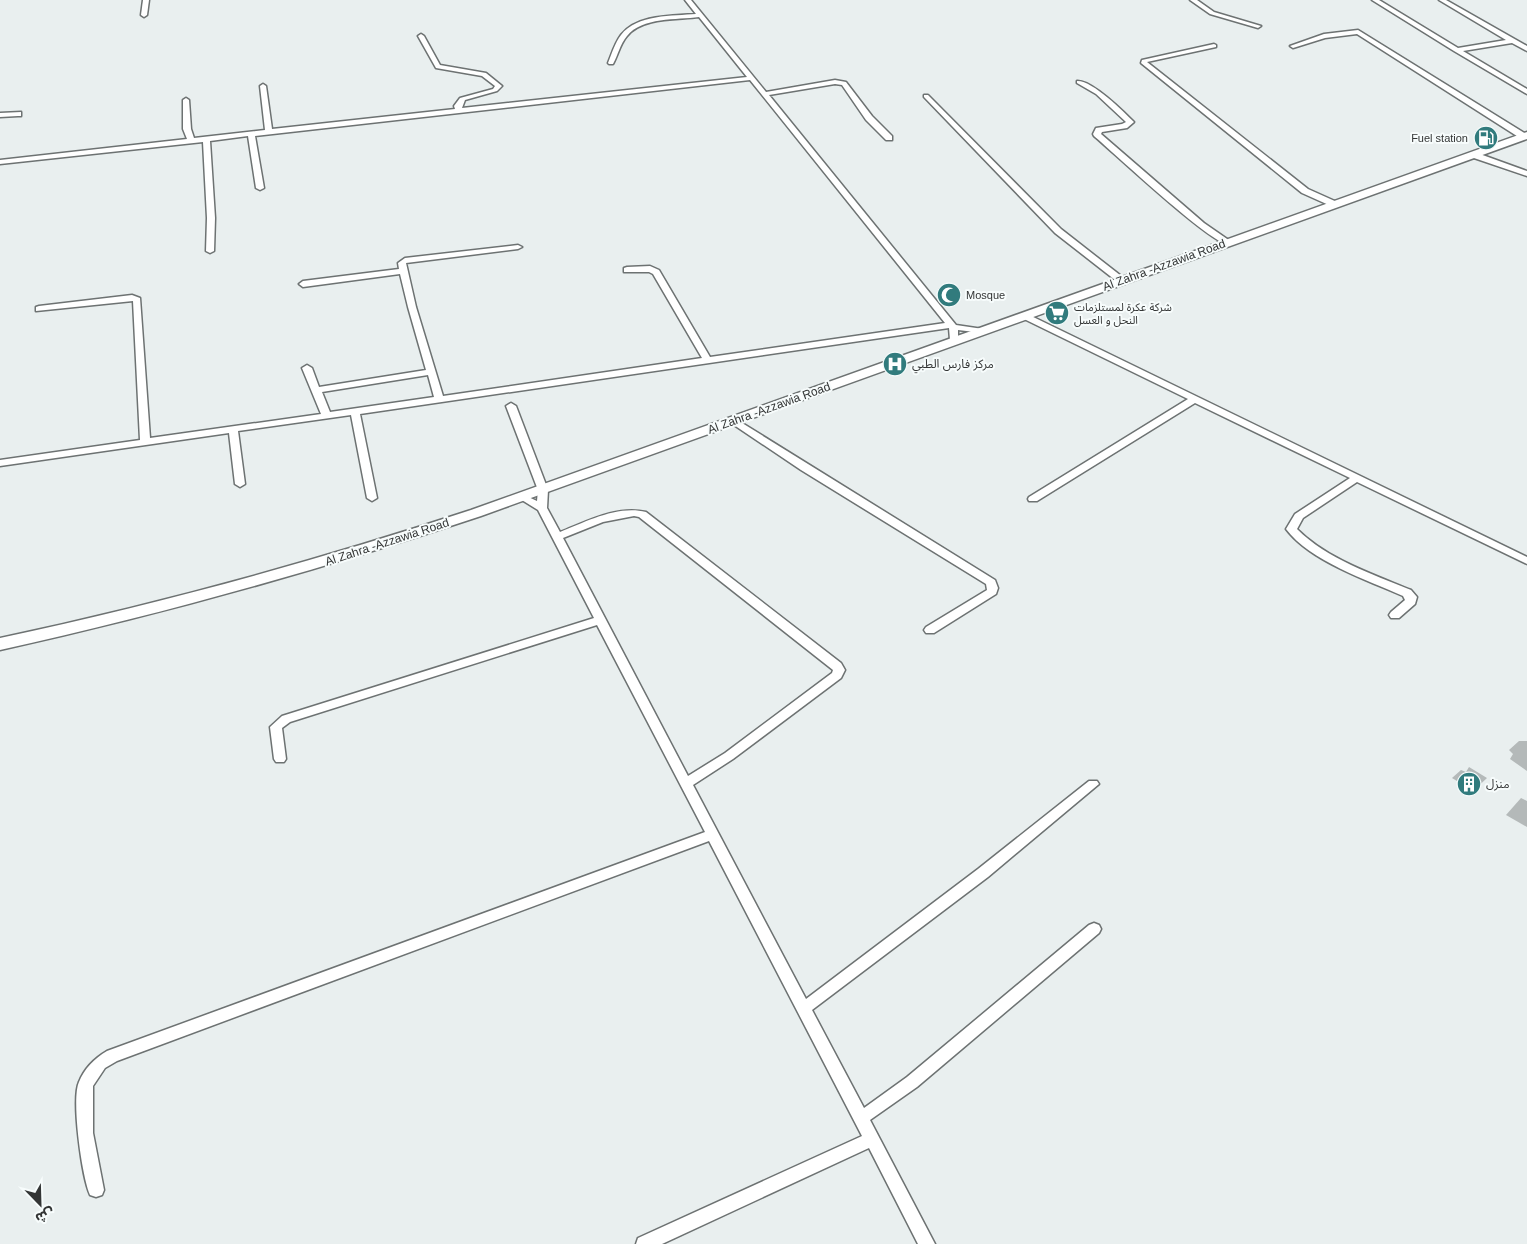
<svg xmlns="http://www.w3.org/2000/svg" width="1527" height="1244" font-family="Arial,'Noto Sans Arabic',sans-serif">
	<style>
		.building { fill: #b4b9b9 }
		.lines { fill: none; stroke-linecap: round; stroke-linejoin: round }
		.street-casing { stroke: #6d7272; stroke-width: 3 }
		.primary-casing { stroke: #6d7272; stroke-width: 3 }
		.street { fill: #fff; fill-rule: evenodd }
		.primary { fill: #fff; fill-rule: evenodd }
		.labels { text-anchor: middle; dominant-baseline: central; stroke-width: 4; stroke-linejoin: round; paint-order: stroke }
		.far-poi-label { font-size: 11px; fill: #333535; stroke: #f7fcfc; text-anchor: start }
		.street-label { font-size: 12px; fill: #333535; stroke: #f7fcfc }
		.poi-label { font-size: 12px; fill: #333535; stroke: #f7fcfc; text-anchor: start }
	</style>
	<rect width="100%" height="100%" fill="#e9efef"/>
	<g class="building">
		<path d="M1519 741H1527V771L1510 759 1513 754 1509 750Z"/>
		<path d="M1469 767 1487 778 1469 795 1461 791 1457 781 1452 778 1461 770 1466 772Z"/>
		<path d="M1521 798 1527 801V827L1506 815Z"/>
	</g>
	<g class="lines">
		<g class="street-casing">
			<g id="street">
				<path d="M143 0H149L147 15 144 17 141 15Z"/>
				<path d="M685 0H691L766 92 835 80 846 82 872 116 892 136V140H886L866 120 842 85 835 84 769 95 956 325 983 329V333L958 330V340L954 343 950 340 949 328 360 414 377 498 372 501 367 498 351 415 238 431 245 484 240 487 235 484 229 433 0 466V460L140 440 133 301 36 311V307L39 306 132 295 140 298 150 438 321 414 302 368 307 365 312 368 319 387 426 370 408 307 400 274 303 287 299 284 303 281 399 269 398 263 405 258 518 245 522 247 518 249 406 263 416 307 443 396 702 358 653 274 649 272H624V268L627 267 650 266 659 270 710 357 945 323 750 80 255 136 264 188 260 190 256 188 248 136 210 141 215 218 214 251 210 253 206 251 207 218 203 142 0 164V160L187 139 183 129V100L186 98 189 100 191 129 194 138 265 130 260 86 263 84 266 86 272 129 455 109 454 106 460 98 493 89 495 86 482 76 436 68 418 36 421 34 424 36 440 65 486 73 502 86 497 91 465 100 462 108 747 77 699 17C677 20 642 17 627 36 620 44 618 55 613 64H609L608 63C612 53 615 43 621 35 637 14 673 16 696 14ZM428 375 434 397 330 412 322 392Z"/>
				<path d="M1190 0H1197L1214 12 1261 26 1258 28 1210 14Z"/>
				<path d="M1372 0H1379L1458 48 1506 40 1439 0H1446L1527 46V51L1512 43 1463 51 1527 89V94L1454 51Z"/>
				<path d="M1358 30 1526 134 1527 136 1520 138 1357 34 1325 38 1293 48 1290 46 1324 34Z"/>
				<path d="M1214 44 1216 45V47L1147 62 1308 189 1337 202V206H1331L1302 193 1141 63 1142 60Z"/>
				<path d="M1077 81C1092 80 1123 111 1134 122L1127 128 1102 132 1101 134 1204 223 1230 241V245C1214 247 1113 152 1094 136L1093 134 1096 128 1122 124 1126 122 1096 94 1077 83Z"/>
				<path d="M924 95H928L1061 229 1125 279V283H1119L1055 233 924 97Z"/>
				<path d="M21 112V116H18L0 117V113Z"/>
				<path d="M1471 153H1477L1527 171V176L1471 157Z"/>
				<path d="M1025 313 1527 557V564L1357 482 1303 518 1297 529C1327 559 1372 574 1411 590L1417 597 1415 604 1399 618H1391L1389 615 1391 612 1405 600 1403 596C1367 580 1310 561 1286 529L1295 514 1350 478 1195 403 1037 501H1029L1028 499 1029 497 1188 399 1022 318V314Z"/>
				<path d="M511 403 516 406 548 490 547 508 560 532C586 522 617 505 646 512L841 663 845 670 841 678 733 759 693 785 806 999 978 869 1089 781H1097L1099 784 988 877 812 1010 864 1108 907 1077 1089 925 1094 923 1099 925 1101 929 1099 933 917 1087 870 1120 935 1244H918L869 1148 662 1244H636L638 1238 862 1136 709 841 117 1061 105 1068 93 1086V1133L104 1190 102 1195 96 1197 90 1195C82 1177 71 1099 79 1082 84 1069 95 1058 107 1051L705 832 597 625 290 722 282 728 286 759 284 762H276L274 759 270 727 282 716 594 618 538 510 517 497 522 494 537 501 538 490 506 406ZM634 516 639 517 833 670 832 673 725 753 688 776 563 538 603 522Z"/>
				<path d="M734 418 995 580 998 588 996 594 934 633H926L924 630 926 627 987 590 986 584 801 470 731 423 729 421Z"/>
			</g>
		</g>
		<g class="primary-casing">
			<path id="primary" d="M1527 132V139L481 516C323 569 163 614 0 650V638C160 604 316 561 471 510Z"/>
		</g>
		<use href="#street" class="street"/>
		<use href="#primary" class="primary"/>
	</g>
	<defs>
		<g id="fuel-disc" transform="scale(1.25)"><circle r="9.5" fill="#317b7d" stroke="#f7fcfc"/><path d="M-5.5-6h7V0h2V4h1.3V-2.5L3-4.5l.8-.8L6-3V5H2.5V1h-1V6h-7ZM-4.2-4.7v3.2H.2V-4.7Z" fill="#fff"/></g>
		<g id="mosque-disc" transform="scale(1.25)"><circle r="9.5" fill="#317b7d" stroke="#f7fcfc"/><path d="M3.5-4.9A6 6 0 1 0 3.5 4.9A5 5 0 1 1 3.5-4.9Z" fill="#fff"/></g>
		<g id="supermarket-disc" transform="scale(1.25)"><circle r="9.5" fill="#317b7d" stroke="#f7fcfc"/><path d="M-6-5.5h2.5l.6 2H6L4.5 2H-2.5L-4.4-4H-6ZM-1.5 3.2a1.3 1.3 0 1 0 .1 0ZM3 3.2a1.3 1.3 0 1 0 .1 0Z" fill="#fff"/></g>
		<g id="hospital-disc" transform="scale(1.25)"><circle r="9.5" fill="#317b7d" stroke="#f7fcfc"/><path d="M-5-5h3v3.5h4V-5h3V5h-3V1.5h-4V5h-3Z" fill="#fff"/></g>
		<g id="building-disc" transform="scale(1.25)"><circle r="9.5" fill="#317b7d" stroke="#f7fcfc"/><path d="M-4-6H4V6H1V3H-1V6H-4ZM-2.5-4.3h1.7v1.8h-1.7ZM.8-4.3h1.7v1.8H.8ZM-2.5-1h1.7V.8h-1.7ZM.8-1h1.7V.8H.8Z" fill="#fff"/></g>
	</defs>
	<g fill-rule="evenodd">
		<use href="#fuel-disc" x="1486" y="138"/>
		<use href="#mosque-disc" x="949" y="295"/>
		<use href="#supermarket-disc" x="1057" y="313"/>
		<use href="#hospital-disc" x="895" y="364"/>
		<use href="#building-disc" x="1469" y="784"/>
	</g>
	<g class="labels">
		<g class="far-poi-label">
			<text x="1468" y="138" text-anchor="end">Fuel station</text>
			<text x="966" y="295">Mosque</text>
			<text x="1074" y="307">شركة عكرة لمستلزمات<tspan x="1074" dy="13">النحل و العسل</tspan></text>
		</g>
		<g class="street-label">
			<text transform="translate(1164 265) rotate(-20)">Al Zahra -Azzawia Road</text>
			<text transform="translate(769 408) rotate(-20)">Al Zahra -Azzawia Road</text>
			<text transform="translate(387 542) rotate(-18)">Al Zahra -Azzawia Road</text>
		</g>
		<g class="poi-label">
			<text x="912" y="364">مركز فارس الطبي</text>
			<text x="1486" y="784">منزل</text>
		</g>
	</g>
	<g transform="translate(40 1204) rotate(157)" stroke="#f7fcfc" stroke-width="4" paint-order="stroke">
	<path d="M0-4L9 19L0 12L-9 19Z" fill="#333535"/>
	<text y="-8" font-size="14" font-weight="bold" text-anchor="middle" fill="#333535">ش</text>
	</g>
</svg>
